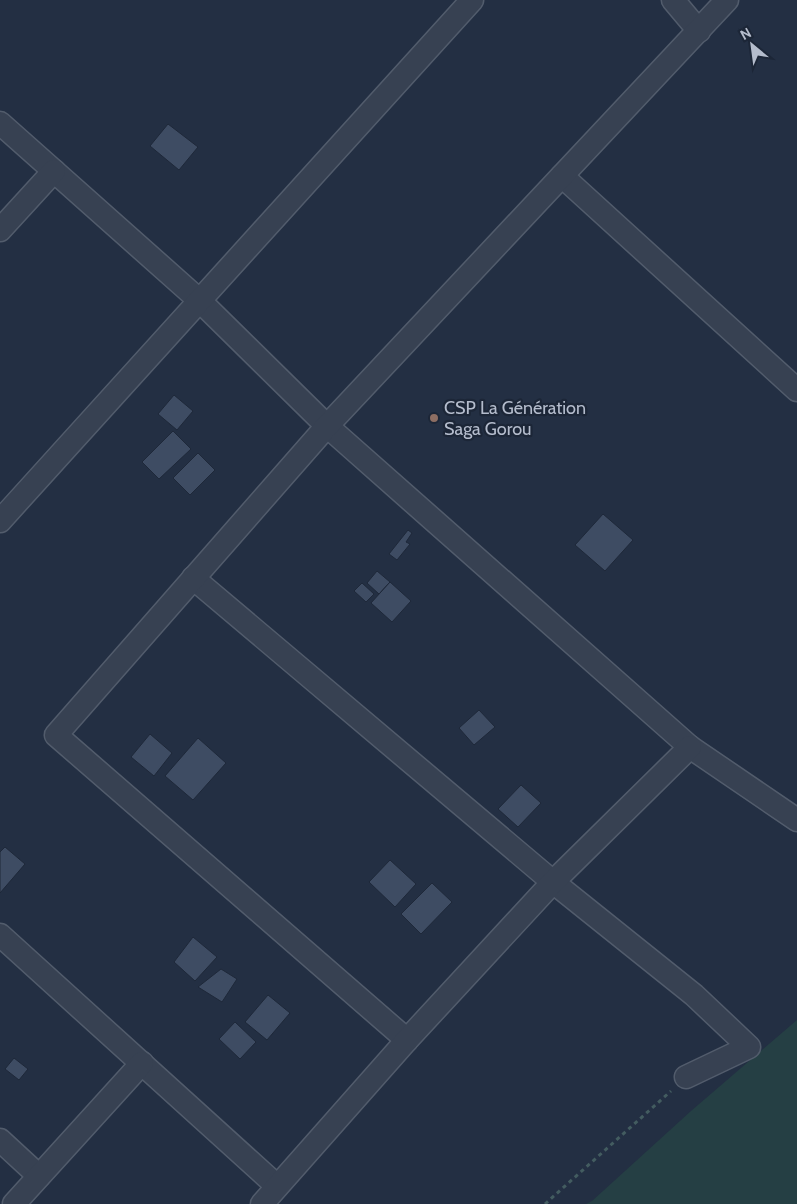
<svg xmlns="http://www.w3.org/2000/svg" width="797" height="1204" font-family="Cabin,sans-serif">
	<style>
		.green { fill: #253f44 }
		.building { fill: #3e4c63; stroke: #1e2839 }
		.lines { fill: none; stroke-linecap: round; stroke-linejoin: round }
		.minor-casing { stroke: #525c6c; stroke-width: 25 }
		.path { stroke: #435c60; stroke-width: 3; stroke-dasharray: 4 4; stroke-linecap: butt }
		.minor { stroke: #374152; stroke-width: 22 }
		.education-dot { fill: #8d6e63; stroke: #1c2637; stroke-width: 2 }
		.labels { text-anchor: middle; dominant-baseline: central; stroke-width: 4.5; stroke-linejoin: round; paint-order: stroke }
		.poi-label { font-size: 18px; fill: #b4bccc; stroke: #1c2637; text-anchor: start }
	</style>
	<rect width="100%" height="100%" fill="#232f43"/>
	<path class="green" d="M797 1020V1204H586L592 1201 691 1111Z"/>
	<g class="building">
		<path d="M168 124 198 147 179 170 150 146Z"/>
		<path d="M174 395 193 411 177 430 158 414Z"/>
		<path d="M173 431 191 449 159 479 142 462Z"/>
		<path d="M198 453 215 470 190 495 173 478Z"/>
		<path d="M603 514 633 540 605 571 575 545Z"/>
		<path d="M408 530 412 533 406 542 410 544 397 560 389 554Z"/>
		<path d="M377 571 390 582 379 594 367 583Z"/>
		<path d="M390 582 411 601 392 622 371 603Z"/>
		<path d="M362 583 374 594 366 602 354 591Z"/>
		<path d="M479 710 495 727 474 745 459 728Z"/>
		<path d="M150 734 172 753 154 776 131 757Z"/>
		<path d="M198 738 226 763 193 800 165 776Z"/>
		<path d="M521 785 541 803 518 827 498 809Z"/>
		<path d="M5 847 25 864 0 893V852Z"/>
		<path d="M390 860 416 884 395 907 369 882Z"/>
		<path d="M432 883 452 902 421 934 401 914Z"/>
		<path d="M193 937 217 957 195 981 174 962Z"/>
		<path d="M221 969 237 979 222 1002 198 987Z"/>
		<path d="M268 995 290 1013 267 1040 245 1022Z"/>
		<path d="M235 1022 256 1042 240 1059 219 1039Z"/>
		<path d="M14 1058 28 1069 19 1080 5 1069Z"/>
	</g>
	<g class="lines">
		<g class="minor-casing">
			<g id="minor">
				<path d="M673 0 699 31"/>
				<path d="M0 123 199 300 327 426 690 747 797 820"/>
				<path d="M562 176 797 390"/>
				<path d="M0 230 54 171"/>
				<path d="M0 521 472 0"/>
				<path d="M193 578 553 882 694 995 749 1047 686 1077"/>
				<path d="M0 935 277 1186"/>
				<path d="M407 1040 56 735 327 426 727 0"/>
				<path d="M0 1140 39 1176"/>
				<path d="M14 1204 142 1063"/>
				<path d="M262 1204 407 1040 553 882 690 747"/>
			</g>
		</g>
		<path class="path" d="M545 1204 671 1091"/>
		<use href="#minor" class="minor"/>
	</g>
	<circle class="education-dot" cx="434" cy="418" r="5"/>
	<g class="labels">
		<g class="poi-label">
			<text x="444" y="408">CSP La Génération<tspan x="444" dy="21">Saga Gorou</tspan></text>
		</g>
	</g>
	<g transform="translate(752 45) rotate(331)" stroke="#1c2637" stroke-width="4" paint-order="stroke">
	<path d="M0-4L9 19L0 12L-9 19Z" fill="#b4bccc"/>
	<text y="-8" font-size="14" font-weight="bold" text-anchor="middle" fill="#b4bccc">N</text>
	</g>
</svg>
